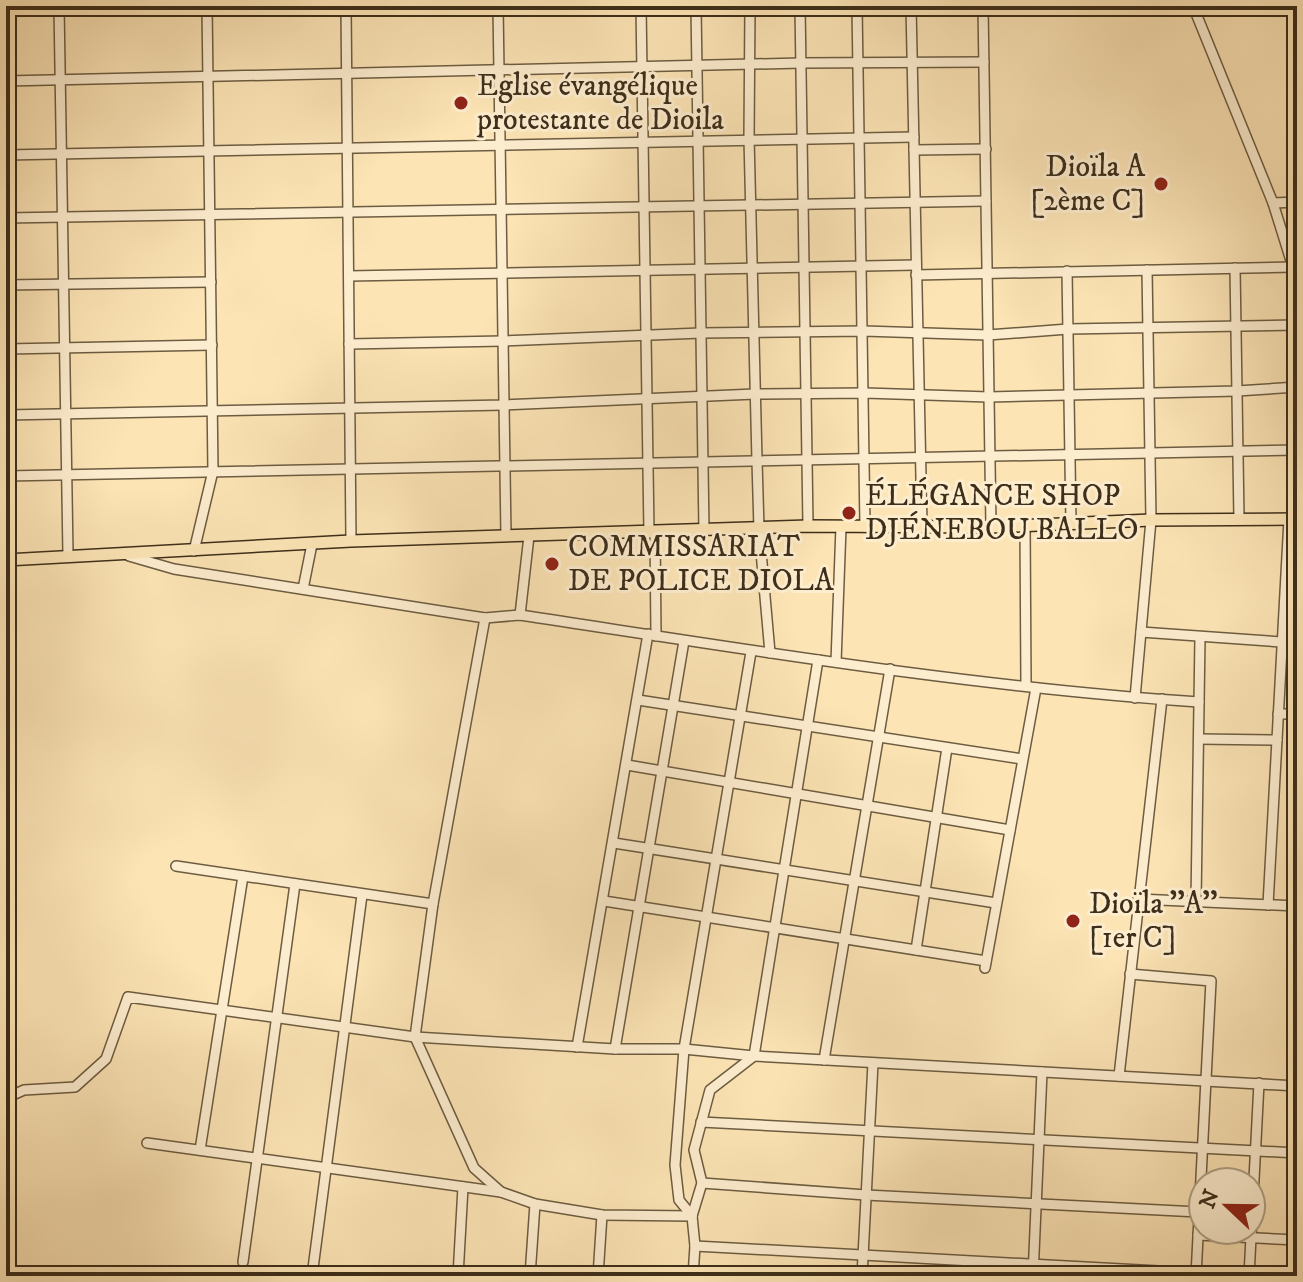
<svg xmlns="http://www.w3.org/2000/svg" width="1303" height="1282" font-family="'IM FELL DW Pica',serif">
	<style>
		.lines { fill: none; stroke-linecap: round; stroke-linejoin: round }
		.minor-casing { stroke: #6d5c41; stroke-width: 12 }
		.major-casing { stroke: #3d2e1a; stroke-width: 14 }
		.minor { stroke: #fdedcf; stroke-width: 9 }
		.major { stroke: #fce4b5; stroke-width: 11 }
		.poi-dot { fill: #8f2418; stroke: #fdedcf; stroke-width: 3 }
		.labels { text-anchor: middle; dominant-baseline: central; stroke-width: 6; stroke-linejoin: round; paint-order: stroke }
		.poi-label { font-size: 30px; fill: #3d2e1a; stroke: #fdedcf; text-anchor: start }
	</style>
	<rect width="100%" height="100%" fill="#fce4b5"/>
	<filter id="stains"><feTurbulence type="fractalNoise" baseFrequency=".0025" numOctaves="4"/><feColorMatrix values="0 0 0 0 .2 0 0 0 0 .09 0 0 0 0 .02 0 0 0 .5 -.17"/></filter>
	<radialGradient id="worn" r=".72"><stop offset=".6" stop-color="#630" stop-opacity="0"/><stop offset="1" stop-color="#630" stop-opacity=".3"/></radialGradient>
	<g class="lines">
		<g class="minor-casing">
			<g id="minor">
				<path d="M59 6 68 555"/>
				<path d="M346 6 351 541"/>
				<path d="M498 6 506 536"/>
				<path d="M641 6 649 533"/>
				<path d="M696 6 704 531"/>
				<path d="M750 6 749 138 757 461 759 529 770 653"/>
				<path d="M800 6 808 526"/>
				<path d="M857 6 865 527"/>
				<path d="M911 6 922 525"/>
				<path d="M983 6 991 527"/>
				<path d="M1193 6 1273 203 1297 280"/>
				<path d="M6 18 12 6"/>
				<path d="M6 81 801 63 984 62"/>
				<path d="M914 150 986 149"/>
				<path d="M6 155 914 137"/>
				<path d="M1273 203 1297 202"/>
				<path d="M6 218 986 201"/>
				<path d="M1235 268 1239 519"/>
				<path d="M1067 271 1071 523"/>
				<path d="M916 275 1294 267"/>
				<path d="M349 276 916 265"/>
				<path d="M6 285 211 282"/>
				<path d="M349 344 503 341 701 333 864 331 988 335 1068 329 1297 325"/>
				<path d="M6 349 212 345"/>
				<path d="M6 415 504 405 755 394 865 393 989 397 1237 391 1297 387"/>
				<path d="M6 476 1297 450"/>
				<path d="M1025 525 1026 686"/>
				<path d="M655 532 656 636"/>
				<path d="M194 551 213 471 207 6"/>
				<path d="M129 556 174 569 485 618 433 904 415 1037 474 1168 501 1192 535 1204 602 1215 692 1216 695 1246 693 1276"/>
				<path d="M303 589 312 544"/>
				<path d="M520 615 529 536"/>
				<path d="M485 618 520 615C745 649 971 687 1199 702"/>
				<path d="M1141 632 1282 642"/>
				<path d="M836 662 841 527"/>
				<path d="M1135 698 1151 520 1147 270"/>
				<path d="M638 700 1022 759"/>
				<path d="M1278 714H1297"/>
				<path d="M1199 739 1277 740"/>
				<path d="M627 765 1010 830"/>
				<path d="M614 843 996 903"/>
				<path d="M176 866 433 904"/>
				<path d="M1138 899 1297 906"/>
				<path d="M604 901 986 961"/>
				<path d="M1196 902 1200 637"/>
				<path d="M1268 905 1289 519"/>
				<path d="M916 950 947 748"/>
				<path d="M985 968 1036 688"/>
				<path d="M1130 974 1211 981 1196 1276"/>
				<path d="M577 1047 648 634"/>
				<path d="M615 1049 684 641"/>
				<path d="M824 1060 890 669"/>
				<path d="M1119 1076 1162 699"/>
				<path d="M6 1098 24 1090 75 1087 106 1059 128 997 415 1037 615 1049H684L754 1056 1297 1086"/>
				<path d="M701 1122 1297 1153"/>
				<path d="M147 1143 501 1192"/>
				<path d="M200 1150 243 876"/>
				<path d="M702 1183 866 1195 1199 1212"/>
				<path d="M692 1216 702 1183 694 1150 710 1090 754 1056 818 660"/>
				<path d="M692 1216 679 1200 675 1165 684 1049 751 652"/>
				<path d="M1198 1235 1297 1240"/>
				<path d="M695 1246 1196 1273"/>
				<path d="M243 1262 295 884"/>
				<path d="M312 1276 362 895"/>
				<path d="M458 1276 463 1187"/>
				<path d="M530 1276 535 1204"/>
				<path d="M598 1276 602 1215"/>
				<path d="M862 1276 873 1063"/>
				<path d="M1033 1276 1042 1072"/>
				<path d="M1249 1276 1259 1083"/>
			</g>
		</g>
		<g class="major-casing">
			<path id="major" d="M6 560 351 541 808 526 991 527 1151 520 1297 519"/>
		</g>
		<use href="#minor" class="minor"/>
		<use href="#major" class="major"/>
	</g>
	<g class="poi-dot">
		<circle cx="461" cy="103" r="8"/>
		<circle cx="1161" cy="184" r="8"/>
		<circle cx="849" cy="513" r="8"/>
		<circle cx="552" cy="564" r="8"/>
		<circle cx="1073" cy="921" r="8"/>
	</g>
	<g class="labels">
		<g class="poi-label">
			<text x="477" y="86">Eglise évangélique<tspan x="477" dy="34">protestante de Dioila</tspan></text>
			<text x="1145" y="167" text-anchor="end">Dioïla A<tspan x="1145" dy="34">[2ème C]</tspan></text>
			<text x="865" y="496">ÉLÉGANCE SHOP<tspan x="865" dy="34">DJÉNEBOU BALLO</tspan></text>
			<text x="568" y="547">COMMISSARIAT<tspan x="568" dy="34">DE POLICE DIOLA</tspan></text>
			<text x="1089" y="904">Dioïla ''A''<tspan x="1089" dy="34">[1er C]</tspan></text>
		</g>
	</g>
	<rect width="1303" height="1282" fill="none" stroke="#fce4b5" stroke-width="32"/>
	<rect x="8" y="8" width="1287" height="1266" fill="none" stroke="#3d2e1a" stroke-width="4"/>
	<rect x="16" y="16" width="1271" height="1250" fill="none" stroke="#3d2e1a" stroke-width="2"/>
	<g transform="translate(1227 1206) rotate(292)"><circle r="38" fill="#fdedcf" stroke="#b0a187" stroke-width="2"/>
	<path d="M0-6L14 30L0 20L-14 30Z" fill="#8f2418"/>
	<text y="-12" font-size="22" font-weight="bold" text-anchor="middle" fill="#3d2e1a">N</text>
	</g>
	<rect width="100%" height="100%" filter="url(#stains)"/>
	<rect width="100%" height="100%" fill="url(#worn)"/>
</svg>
